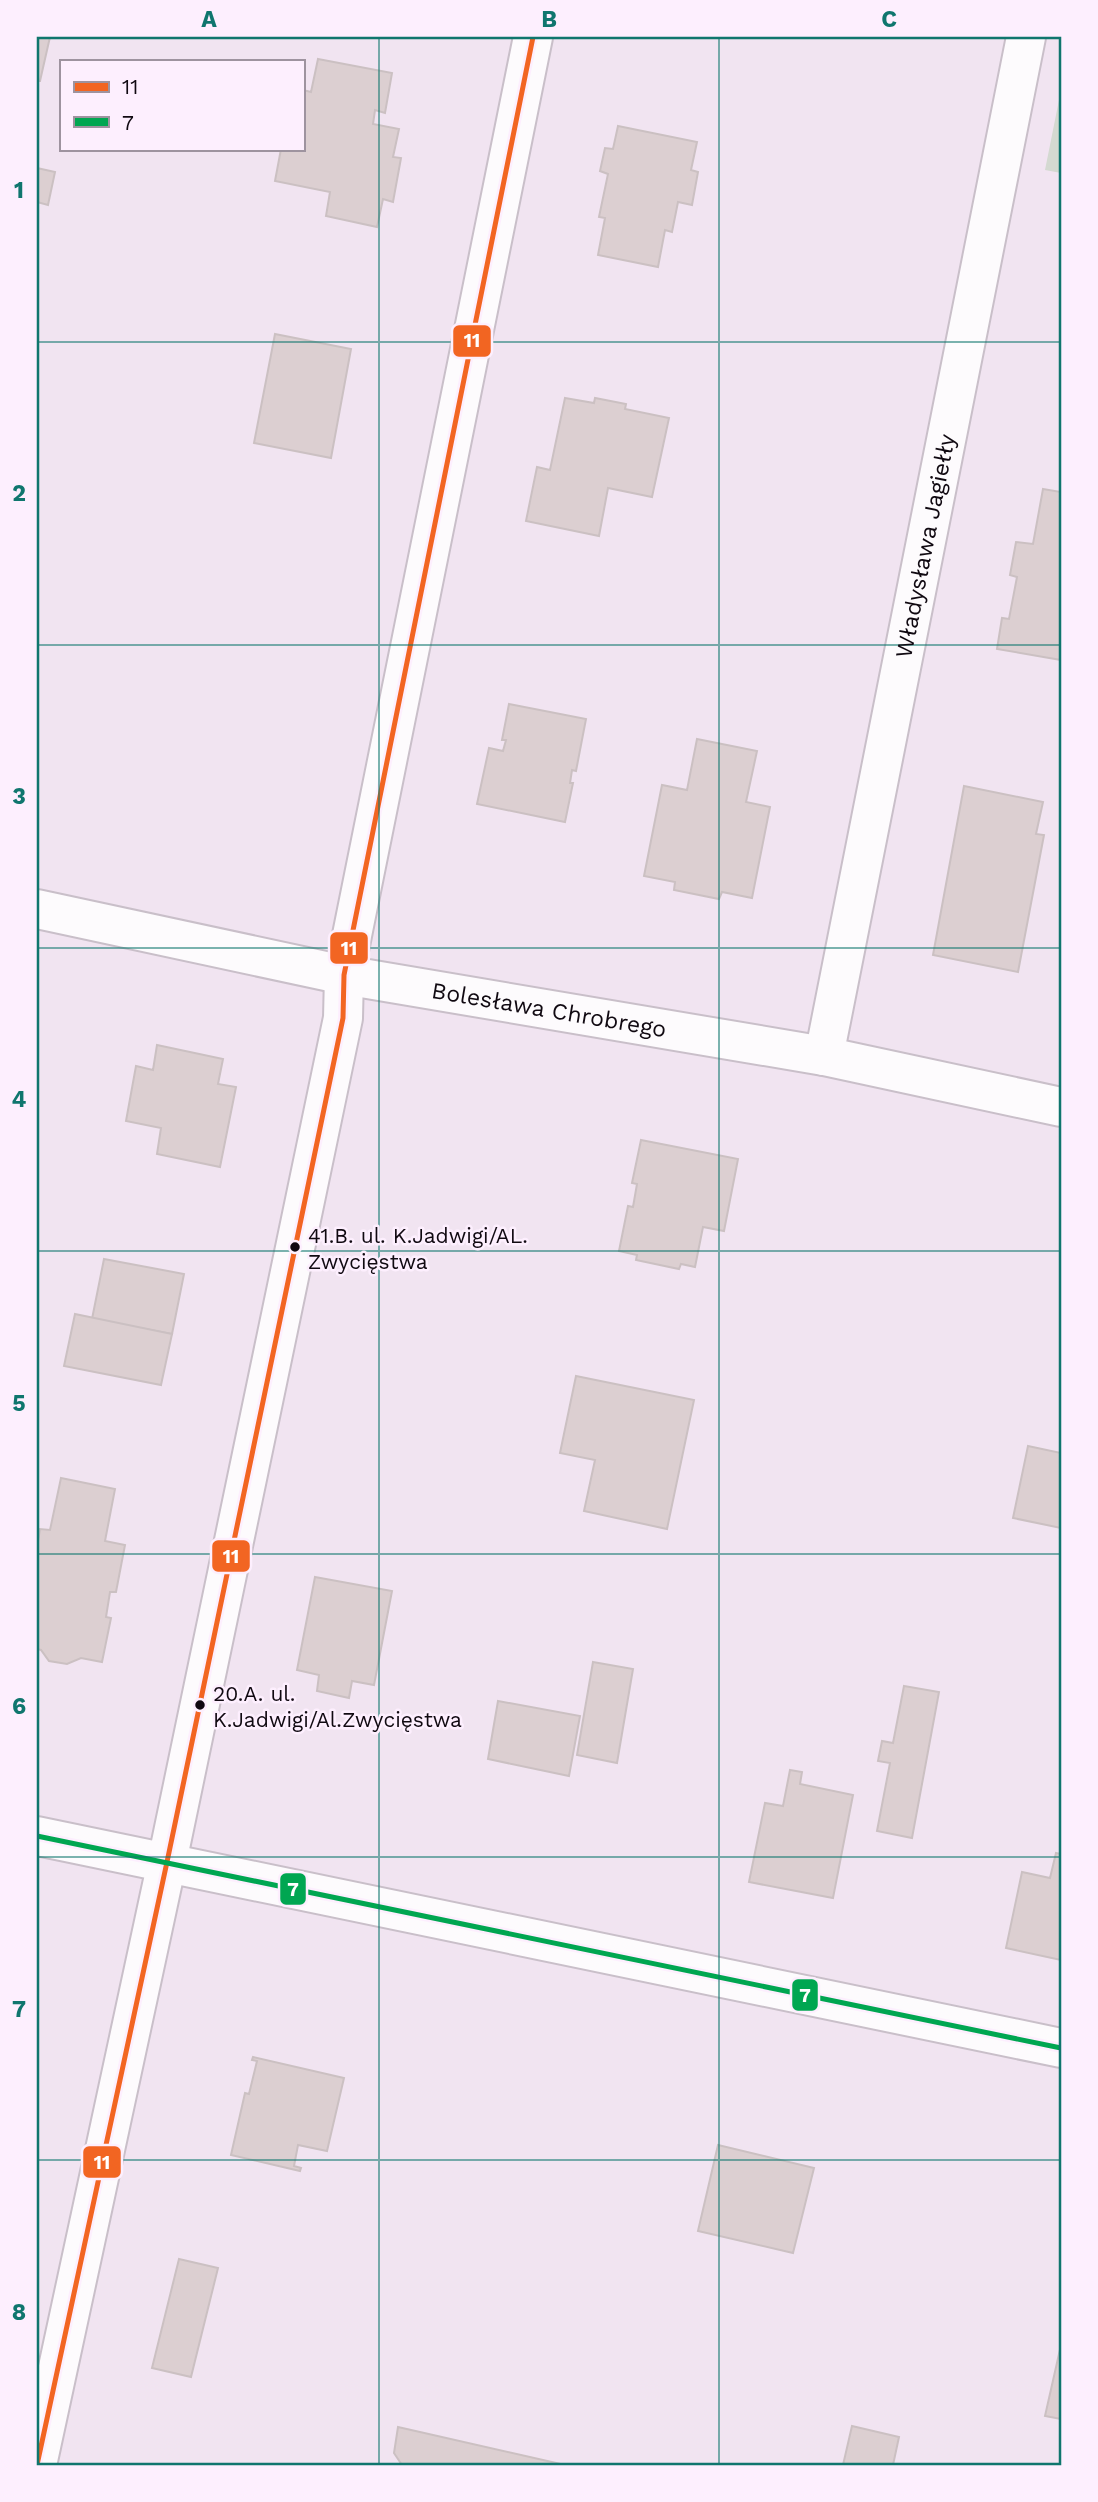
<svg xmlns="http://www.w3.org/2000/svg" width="1098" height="2502" font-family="'Work Sans',sans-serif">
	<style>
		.green { fill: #d4d9d1 }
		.building { fill: #dccfd1; stroke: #cbc0c2; stroke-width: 2 }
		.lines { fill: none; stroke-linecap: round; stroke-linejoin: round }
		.minor-casing { stroke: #c9bfc9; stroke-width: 42 }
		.minor { stroke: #fdfbfd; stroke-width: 38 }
		.bus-1-casing { stroke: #fdeffe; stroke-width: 10 }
		.bus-2-casing { stroke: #fdeffe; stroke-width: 10 }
		.bus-1 { stroke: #f26522; stroke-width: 5 }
		.bus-2 { stroke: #00a651; stroke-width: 5 }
		.grid { fill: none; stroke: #0f766e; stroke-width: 2; stroke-opacity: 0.55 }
		.bus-dot { fill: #100911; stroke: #fdeffe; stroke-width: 2.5 }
		.labels { text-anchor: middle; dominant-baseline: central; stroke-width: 5; stroke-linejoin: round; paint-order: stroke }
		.bus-label { font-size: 21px; fill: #100911; stroke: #fdeffe; text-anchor: start }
		.street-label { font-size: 23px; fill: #100911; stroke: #fdeffe }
		.line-badge { stroke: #fdeffe; stroke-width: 2.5 }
		.badge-label { font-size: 19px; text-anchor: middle; font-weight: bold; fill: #fff }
		.neatline { fill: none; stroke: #0f766e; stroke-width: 2.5 }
		.grid-label { font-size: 23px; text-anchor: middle; font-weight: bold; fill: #0f766e }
	</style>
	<rect width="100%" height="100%" fill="#f1e4f1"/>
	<path class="green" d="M1061 90V173L1045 170Z"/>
	<g class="building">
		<path d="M37 37H50L40 81H37Z"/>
		<path d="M318 59 392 73 385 113 375 110 373 124 399 129 393 157 401 158 393 202 383 199 377 227 326 216 330 192 275 181 281 149H303V90L311 92Z"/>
		<path d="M618 126 697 142 691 170 698 172 692 205 678 202 672 232 665 230 658 267 598 255 605 218 599 217 608 174 600 171 605 148 613 149Z"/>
		<path d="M37 168 55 172 48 205 37 202Z"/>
		<path d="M275 334 351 349 331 458 254 443Z"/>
		<path d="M565 398 594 403 595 398 626 404 625 409 669 418 652 497 608 488 599 536 526 521 537 467 550 470Z"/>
		<path d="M1043 489 1061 492V660L997 649 1002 618 1009 619 1017 577 1010 575 1016 542 1033 544Z"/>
		<path d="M509 704 586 719 576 771 572 770 570 783H573L565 822 477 804 489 748 503 751 506 740H502Z"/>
		<path d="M697 739 757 751 746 802 770 807 752 898 722 892 719 899 674 890 675 882 644 876 662 785 687 790Z"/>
		<path d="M964 786 1043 802 1036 834 1044 835 1018 972 933 955Z"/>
		<path d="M157 1045 223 1059 218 1084 236 1087 220 1167 157 1154 161 1128 126 1121 136 1066 153 1070Z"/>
		<path d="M641 1140 738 1159 724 1231 703 1227 695 1267 681 1264 679 1269 636 1260 637 1255 619 1251 628 1206 633 1207 637 1184 632 1183Z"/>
		<path d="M104 1259 184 1274 172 1334 92 1319Z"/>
		<path d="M75 1314 172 1334 161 1385 64 1366Z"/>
		<path d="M576 1376 694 1400 667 1529 584 1511 595 1460 560 1453Z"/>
		<path d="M1028 1446 1061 1453V1528L1013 1518Z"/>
		<path d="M61 1478 115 1489 105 1541 125 1545 116 1592H110L106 1617 111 1618 102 1662 81 1658 67 1664 49 1661 41 1650 37 1649V1547L40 1529 50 1530Z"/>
		<path d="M315 1577 392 1591 374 1685 352 1681 349 1698 317 1691 319 1675 297 1670Z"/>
		<path d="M593 1662 633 1669 617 1763 577 1755Z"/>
		<path d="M904 1686 939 1692 912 1838 877 1831 890 1763 878 1761 882 1741 893 1743Z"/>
		<path d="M498 1701 580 1716 569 1776 488 1759Z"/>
		<path d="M790 1770 802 1772 800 1784 853 1795 833 1898 749 1882 765 1803 783 1806Z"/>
		<path d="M1056 1853 1061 1854V1960L1006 1948 1022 1872 1050 1878Z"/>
		<path d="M253 2057 344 2078 327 2151 298 2145 294 2166 301 2168 300 2171 231 2155 245 2093 249 2094 257 2061 252 2060Z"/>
		<path d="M718 2145 814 2168 793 2253 698 2231Z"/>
		<path d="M179 2259 218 2268 191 2377 152 2368Z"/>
		<path d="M1061 2345V2419L1045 2416Z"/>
		<path d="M852 2426 899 2437 893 2465H843Z"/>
		<path d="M398 2427 565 2465H402L394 2453Z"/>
	</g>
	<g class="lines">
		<g class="minor-casing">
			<g id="minor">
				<path id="s1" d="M37 909 344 975 824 1056 1061 1107"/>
				<path id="s2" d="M824 1056 1026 37"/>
				<path d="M37 1836 1061 2048"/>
				<path d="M37 2465 167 1862 343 1018 344 975 533 37"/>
			</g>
		</g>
		<use href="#minor" class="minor"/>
		<g class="bus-1-casing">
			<path id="bus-1" d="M37 2465 167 1862 343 1018 344 975 533 37"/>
		</g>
		<g class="bus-2-casing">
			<path id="bus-2" d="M37 1836 1061 2048"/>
		</g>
		<use href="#bus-1" class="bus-1"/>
		<use href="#bus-2" class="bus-2"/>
	</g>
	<path class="grid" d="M379 37V2465M719 37V2465M37 342H1061M37 645H1061M37 948H1061M37 1251H1061M37 1554H1061M37 1857H1061M37 2160H1061"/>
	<g class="bus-dot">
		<circle cx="295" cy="1247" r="6"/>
		<circle cx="200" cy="1705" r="6"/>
	</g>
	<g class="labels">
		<g class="bus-label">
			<text x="308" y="1235">41.B. ul. K.Jadwigi/AL.<tspan x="308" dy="26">Zwycięstwa</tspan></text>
			<text x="213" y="1693">20.A. ul.<tspan x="213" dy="26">K.Jadwigi/Al.Zwycięstwa</tspan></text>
		</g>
		<g class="street-label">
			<text stroke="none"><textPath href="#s2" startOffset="520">Władysława Jagiełły</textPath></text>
			<text stroke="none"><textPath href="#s1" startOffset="522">Bolesława Chrobrego</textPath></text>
		</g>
	</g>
	<g class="line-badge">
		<rect x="452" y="324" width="40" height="34" rx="7" fill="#f26522"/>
		<rect x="329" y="931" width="40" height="34" rx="7" fill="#f26522"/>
		<rect x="211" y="1539" width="40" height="34" rx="7" fill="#f26522"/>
		<rect x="279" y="1872" width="28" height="34" rx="7" fill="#00a651"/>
		<rect x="791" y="1978" width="28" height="34" rx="7" fill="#00a651"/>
		<rect x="82" y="2145" width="40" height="34" rx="7" fill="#f26522"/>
	</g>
	<g class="badge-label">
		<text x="472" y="347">11</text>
		<text x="349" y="955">11</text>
		<text x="231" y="1563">11</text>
		<text x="293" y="1896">7</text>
		<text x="805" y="2002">7</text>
		<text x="102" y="2169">11</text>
	</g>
	<rect width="1098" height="2502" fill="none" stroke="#fdeffe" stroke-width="77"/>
	<rect x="60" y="60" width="245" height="91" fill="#fdeffe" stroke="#9e939f" stroke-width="2"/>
	<rect x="74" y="82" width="35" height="10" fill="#f26522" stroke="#9e939f" stroke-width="2"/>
	<text x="122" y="94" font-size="21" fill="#100911">11</text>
	<rect x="74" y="117" width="35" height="10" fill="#00a651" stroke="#9e939f" stroke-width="2"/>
	<text x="122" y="130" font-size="21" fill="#100911">7</text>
	<rect x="38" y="38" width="1022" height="2426" class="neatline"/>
	<g class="grid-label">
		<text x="209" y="27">A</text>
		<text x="549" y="27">B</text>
		<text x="889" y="27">C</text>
		<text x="19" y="198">1</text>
		<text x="19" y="501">2</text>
		<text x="19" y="804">3</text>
		<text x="19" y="1107">4</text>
		<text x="19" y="1411">5</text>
		<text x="19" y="1714">6</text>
		<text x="19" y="2017">7</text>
		<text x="19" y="2320">8</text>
	</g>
</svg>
